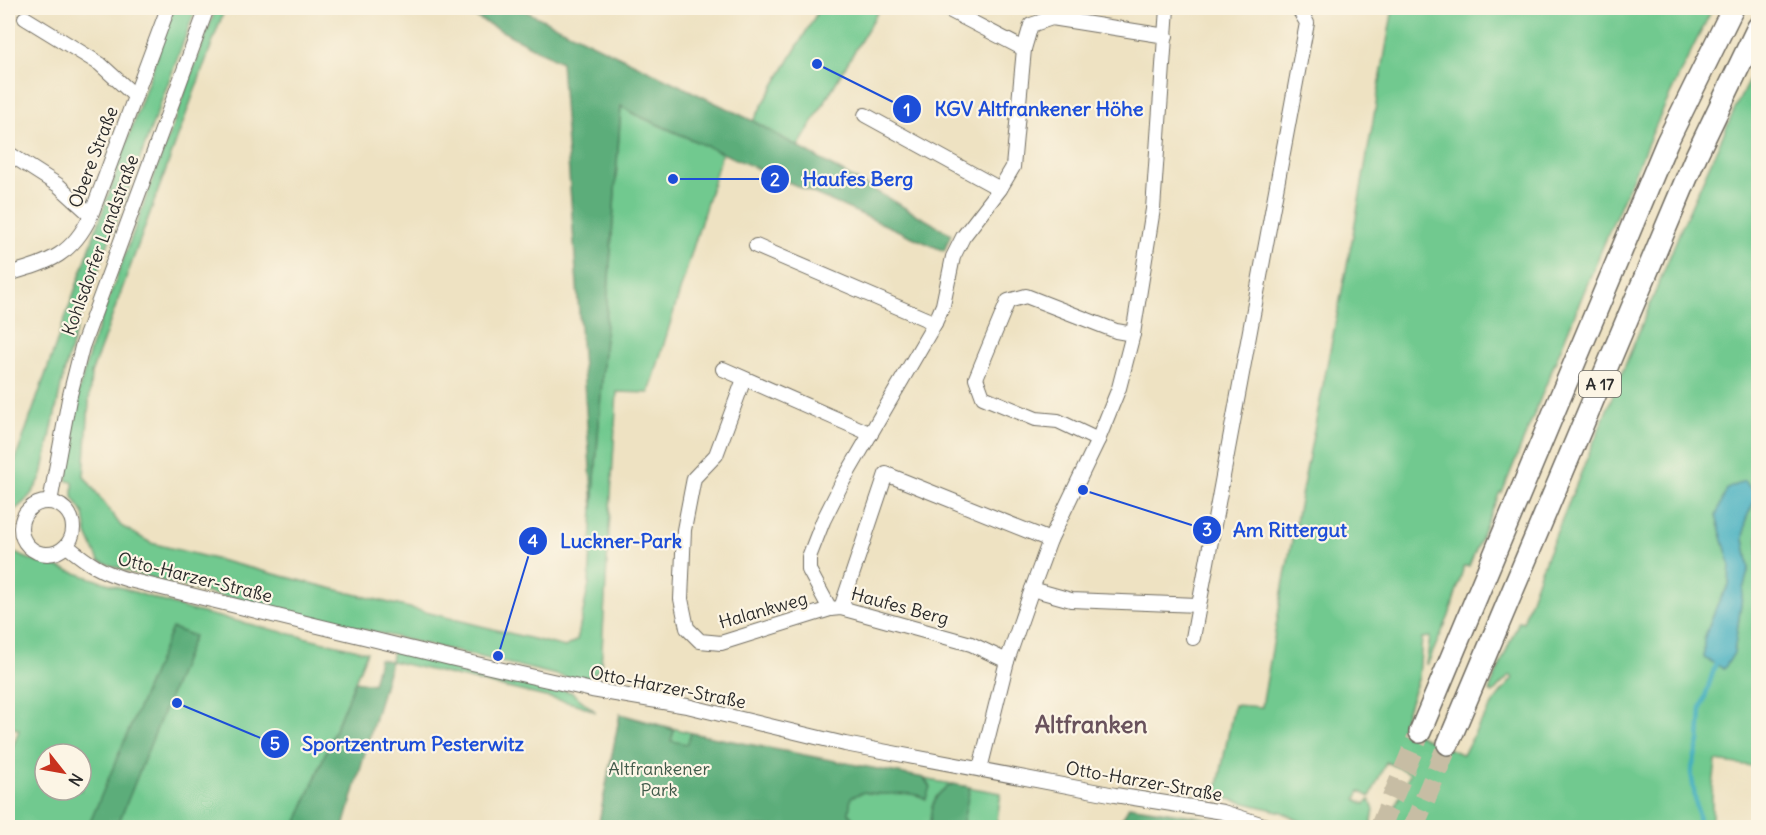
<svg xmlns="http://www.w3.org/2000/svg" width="1766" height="835" font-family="Delius,sans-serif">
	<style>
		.green { fill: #71c98f; stroke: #4e7a5d; stroke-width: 1.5; fill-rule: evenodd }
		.forest { fill: #5cad7a; stroke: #446c52; stroke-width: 1.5 }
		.water { fill: #42afc0; stroke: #366d76; stroke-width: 1.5 }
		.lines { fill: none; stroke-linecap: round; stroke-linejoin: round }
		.stream { stroke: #42afc0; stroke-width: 4.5 }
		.highway-tunnel { stroke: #c7bda4; stroke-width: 21; stroke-dasharray: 21 10; stroke-linecap: butt }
		.minor-casing { stroke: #6f6b60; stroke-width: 16 }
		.highway-casing { stroke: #6f6b60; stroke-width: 24 }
		.minor { stroke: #fff; stroke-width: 14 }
		.highway { stroke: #fff; stroke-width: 21 }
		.labels { text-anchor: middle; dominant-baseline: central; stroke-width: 4.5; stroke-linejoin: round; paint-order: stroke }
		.shield { fill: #fcf5e5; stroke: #6a6863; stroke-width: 1.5 }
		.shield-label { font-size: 16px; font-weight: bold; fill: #2b2b2b }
		.street-label { font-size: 18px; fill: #2b2b2b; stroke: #fcf5e5 }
		.park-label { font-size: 18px; fill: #405a49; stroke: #fcf5e5 }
		.district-label { font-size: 24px; font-weight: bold; fill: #69525c; stroke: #fcf5e5 }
		.leader { fill: none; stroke: #1d4ed8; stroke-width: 2 }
		.callout-dot { fill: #1d4ed8; stroke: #fcf5e5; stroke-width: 2 }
		.mark-label { font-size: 18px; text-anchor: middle; font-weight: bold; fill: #fff }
		.callout-label { font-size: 20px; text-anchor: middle; font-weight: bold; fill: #1d4ed8; stroke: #fcf5e5; stroke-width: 4.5; stroke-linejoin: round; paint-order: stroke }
	</style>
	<rect width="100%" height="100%" fill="#fcf5e5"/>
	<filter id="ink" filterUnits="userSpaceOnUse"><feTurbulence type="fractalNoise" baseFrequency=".0167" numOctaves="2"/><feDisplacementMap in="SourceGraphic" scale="12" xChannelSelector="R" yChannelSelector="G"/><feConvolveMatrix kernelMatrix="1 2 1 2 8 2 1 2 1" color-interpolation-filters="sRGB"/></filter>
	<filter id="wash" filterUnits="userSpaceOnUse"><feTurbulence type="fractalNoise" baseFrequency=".008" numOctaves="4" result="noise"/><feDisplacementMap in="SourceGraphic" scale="24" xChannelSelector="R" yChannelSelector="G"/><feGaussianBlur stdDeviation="1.35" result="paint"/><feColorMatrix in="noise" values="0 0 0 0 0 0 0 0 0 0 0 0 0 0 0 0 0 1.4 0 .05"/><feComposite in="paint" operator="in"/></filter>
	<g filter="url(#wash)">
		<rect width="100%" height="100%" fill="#eee2c2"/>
		<g class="green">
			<path d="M174 8H196L76 330 63 377 42 475C35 491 23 506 8 514V481Z"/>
			<path d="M216 8H225L91 374 84 476 121 526 151 543 565 647 577 640 589 584 593 508 621 106 634 114 722 153 649 393 617 392 601 667 586 682 200 591 130 572 99 561 87 534 84 514 73 497V482L67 481 76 400 91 347Z"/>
			<path d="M820 8H880L798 147 753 121Z"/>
			<path d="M1393 8H1713C1632 164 1569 330 1502 493L1500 492 1469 566H1464L1449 616 1428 663 1426 664 1430 637 1422 638 1419 677 1401 727 1463 755C1477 727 1492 702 1513 678L1510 675 1493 693 1489 691 1519 621 1523 622 1540 573 1681 229 1736 106 1758 62V767L1716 761 1712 795V827H1379L1382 818 1394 809 1410 773 1386 762 1370 797 1360 791 1356 799 1364 804 1370 800 1374 810 1371 827H1311L1282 812 1216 796 1234 705 1262 707 1284 581 1352 240ZM1757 495 1746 519 1744 539 1749 568 1743 589 1734 653 1717 605 1729 585 1730 564 1716 516Z"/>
			<path d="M8 551C23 555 35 564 51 565L190 610 367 652 295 827H8V760L19 730 8 725ZM45 754H81V790H45Z"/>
			<path d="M393 650 571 692 596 712 580 705 391 661Z"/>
			<path d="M620 714C744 750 874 769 1001 793L996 827 598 828Z"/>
		</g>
		<g class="forest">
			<path d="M458 8H519L753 121 951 234 944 251 634 114 621 106 593 508 561 62Z"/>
			<path d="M172 628 194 636 117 827H88Z"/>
			<path d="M379 659 391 661 344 827H295L355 681 373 684Z"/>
			<path d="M620 714 674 730 671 741 687 744 691 733 924 778 930 787 926 799C906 788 885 798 864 792L851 797 849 813 857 824 876 827H598Z"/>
			<path d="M953 784 970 787 962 827H930C930 807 933 793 953 784Z"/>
			<path d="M1129 806 1237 823 1250 828H1114L1115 824 1124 816Z"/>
		</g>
		<path class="water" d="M1744 481 1757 495 1746 519 1744 539 1749 568 1743 589 1734 653 1724 669 1704 658V639L1717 605 1729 585 1730 564 1716 516 1727 489Z"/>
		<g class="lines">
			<path class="stream" d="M1700 828 1691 772 1699 741 1701 709 1717 660"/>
		</g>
	</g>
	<g filter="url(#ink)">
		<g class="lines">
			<g class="highway-tunnel">
				<path d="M1380 828 1420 732"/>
				<path d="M1413 828 1448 744"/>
			</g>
			<g class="minor-casing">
				<g id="minor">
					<path d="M949 10 1024 49"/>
					<path d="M25 18 100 64 135 96"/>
					<path d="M865 115 1000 189"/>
					<path d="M8 153 58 185 91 215"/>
					<path d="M756 246 935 323"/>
					<path d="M8 274C49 262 72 256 91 215L168 8"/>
					<path d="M723 369 871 434"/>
					<path d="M744 379 716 455 694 478 684 530 681 599 687 628 700 641 721 643 830 609 841 608 971 644 1007 661"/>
					<path d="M1098 440 1058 421 1036 419 983 397 976 378 1008 301 1026 296 1116 331 1133 334"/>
					<circle cx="47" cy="528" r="26"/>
					<path d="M50 502 69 399 82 347 207 8"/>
					<path d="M67 546C89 564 101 572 129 580L450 658 592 690 687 706 845 744 1115 795 1223 812 1273 828"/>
					<path d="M1032 589 1071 600 1198 605"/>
					<path d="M841 608 886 474 1050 540"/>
					<path d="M830 609 809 570V557L823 521 843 481 935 323 943 305 953 257 963 237 1000 189 1013 167 1024 49 1031 25 1052 18 1166 36"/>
					<path d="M1193 638 1307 23 1298 8"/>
					<path d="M980 769 1007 661 1032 589 1050 540 1098 440 1119 388 1133 334 1153 209 1167 8"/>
				</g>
			</g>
			<g class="highway-casing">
				<g id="highway">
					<path d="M1420 732 1667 142 1733 8"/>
					<path d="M1448 744 1696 156 1758 27"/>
				</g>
			</g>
			<use href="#minor" class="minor"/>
			<use href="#highway" class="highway"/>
		</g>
	</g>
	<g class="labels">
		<rect class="shield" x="1579" y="371" width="42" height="26" rx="4.5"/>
		<g class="shield-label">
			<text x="1600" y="384">A 17</text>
		</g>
		<g class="street-label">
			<text transform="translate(93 157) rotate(-69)">Obere Straße</text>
			<text transform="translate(100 245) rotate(-70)">Kohlsdorfer Landstraße</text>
			<text transform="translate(195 577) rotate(14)">Otto-Harzer-Straße</text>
			<text transform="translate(900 606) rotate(15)">Haufes Berg</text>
			<text transform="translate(763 610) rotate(-16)">Halankweg</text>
			<text transform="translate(668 687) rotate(11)">Otto-Harzer-Straße</text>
			<text transform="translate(1144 781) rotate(10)">Otto-Harzer-Straße</text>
		</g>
		<g class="park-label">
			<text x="659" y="768">Altfrankener<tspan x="659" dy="21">Park</tspan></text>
		</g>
		<g class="district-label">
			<text x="1091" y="724">Altfranken</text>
		</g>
	</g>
	<path class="leader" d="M817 64L907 109M673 179L775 179M1083 490L1207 530M498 656L533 541M177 703L275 744"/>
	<g class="callout-dot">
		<circle cx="817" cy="64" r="6"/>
		<circle cx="673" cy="179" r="6"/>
		<circle cx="1083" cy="490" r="6"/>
		<circle cx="498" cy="656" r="6"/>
		<circle cx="177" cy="703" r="6"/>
		<circle cx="907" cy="109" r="15"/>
		<circle cx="775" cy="179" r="15"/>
		<circle cx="1207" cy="530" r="15"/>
		<circle cx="533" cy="541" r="15"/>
		<circle cx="275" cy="744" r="15"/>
	</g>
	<g class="mark-label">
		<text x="907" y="116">1</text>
		<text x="775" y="186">2</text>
		<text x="1207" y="536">3</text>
		<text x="533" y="547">4</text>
		<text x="275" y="750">5</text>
	</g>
	<g class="callout-label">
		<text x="1039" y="116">KGV Altfrankener Höhe</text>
		<text x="858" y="186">Haufes Berg</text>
		<text x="1290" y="537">Am Rittergut</text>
		<text x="621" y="548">Luckner-Park</text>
		<text x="413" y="751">Sportzentrum Pesterwitz</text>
	</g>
	<rect width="1766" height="835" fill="none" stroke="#fcf5e5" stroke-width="30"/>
	<g transform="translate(63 772) rotate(121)"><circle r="28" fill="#fcf5e5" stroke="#a8a49b" stroke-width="1.5"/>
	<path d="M0-4.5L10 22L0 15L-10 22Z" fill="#c8321e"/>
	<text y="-9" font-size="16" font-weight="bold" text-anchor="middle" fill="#2b2b2b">N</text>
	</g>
</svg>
